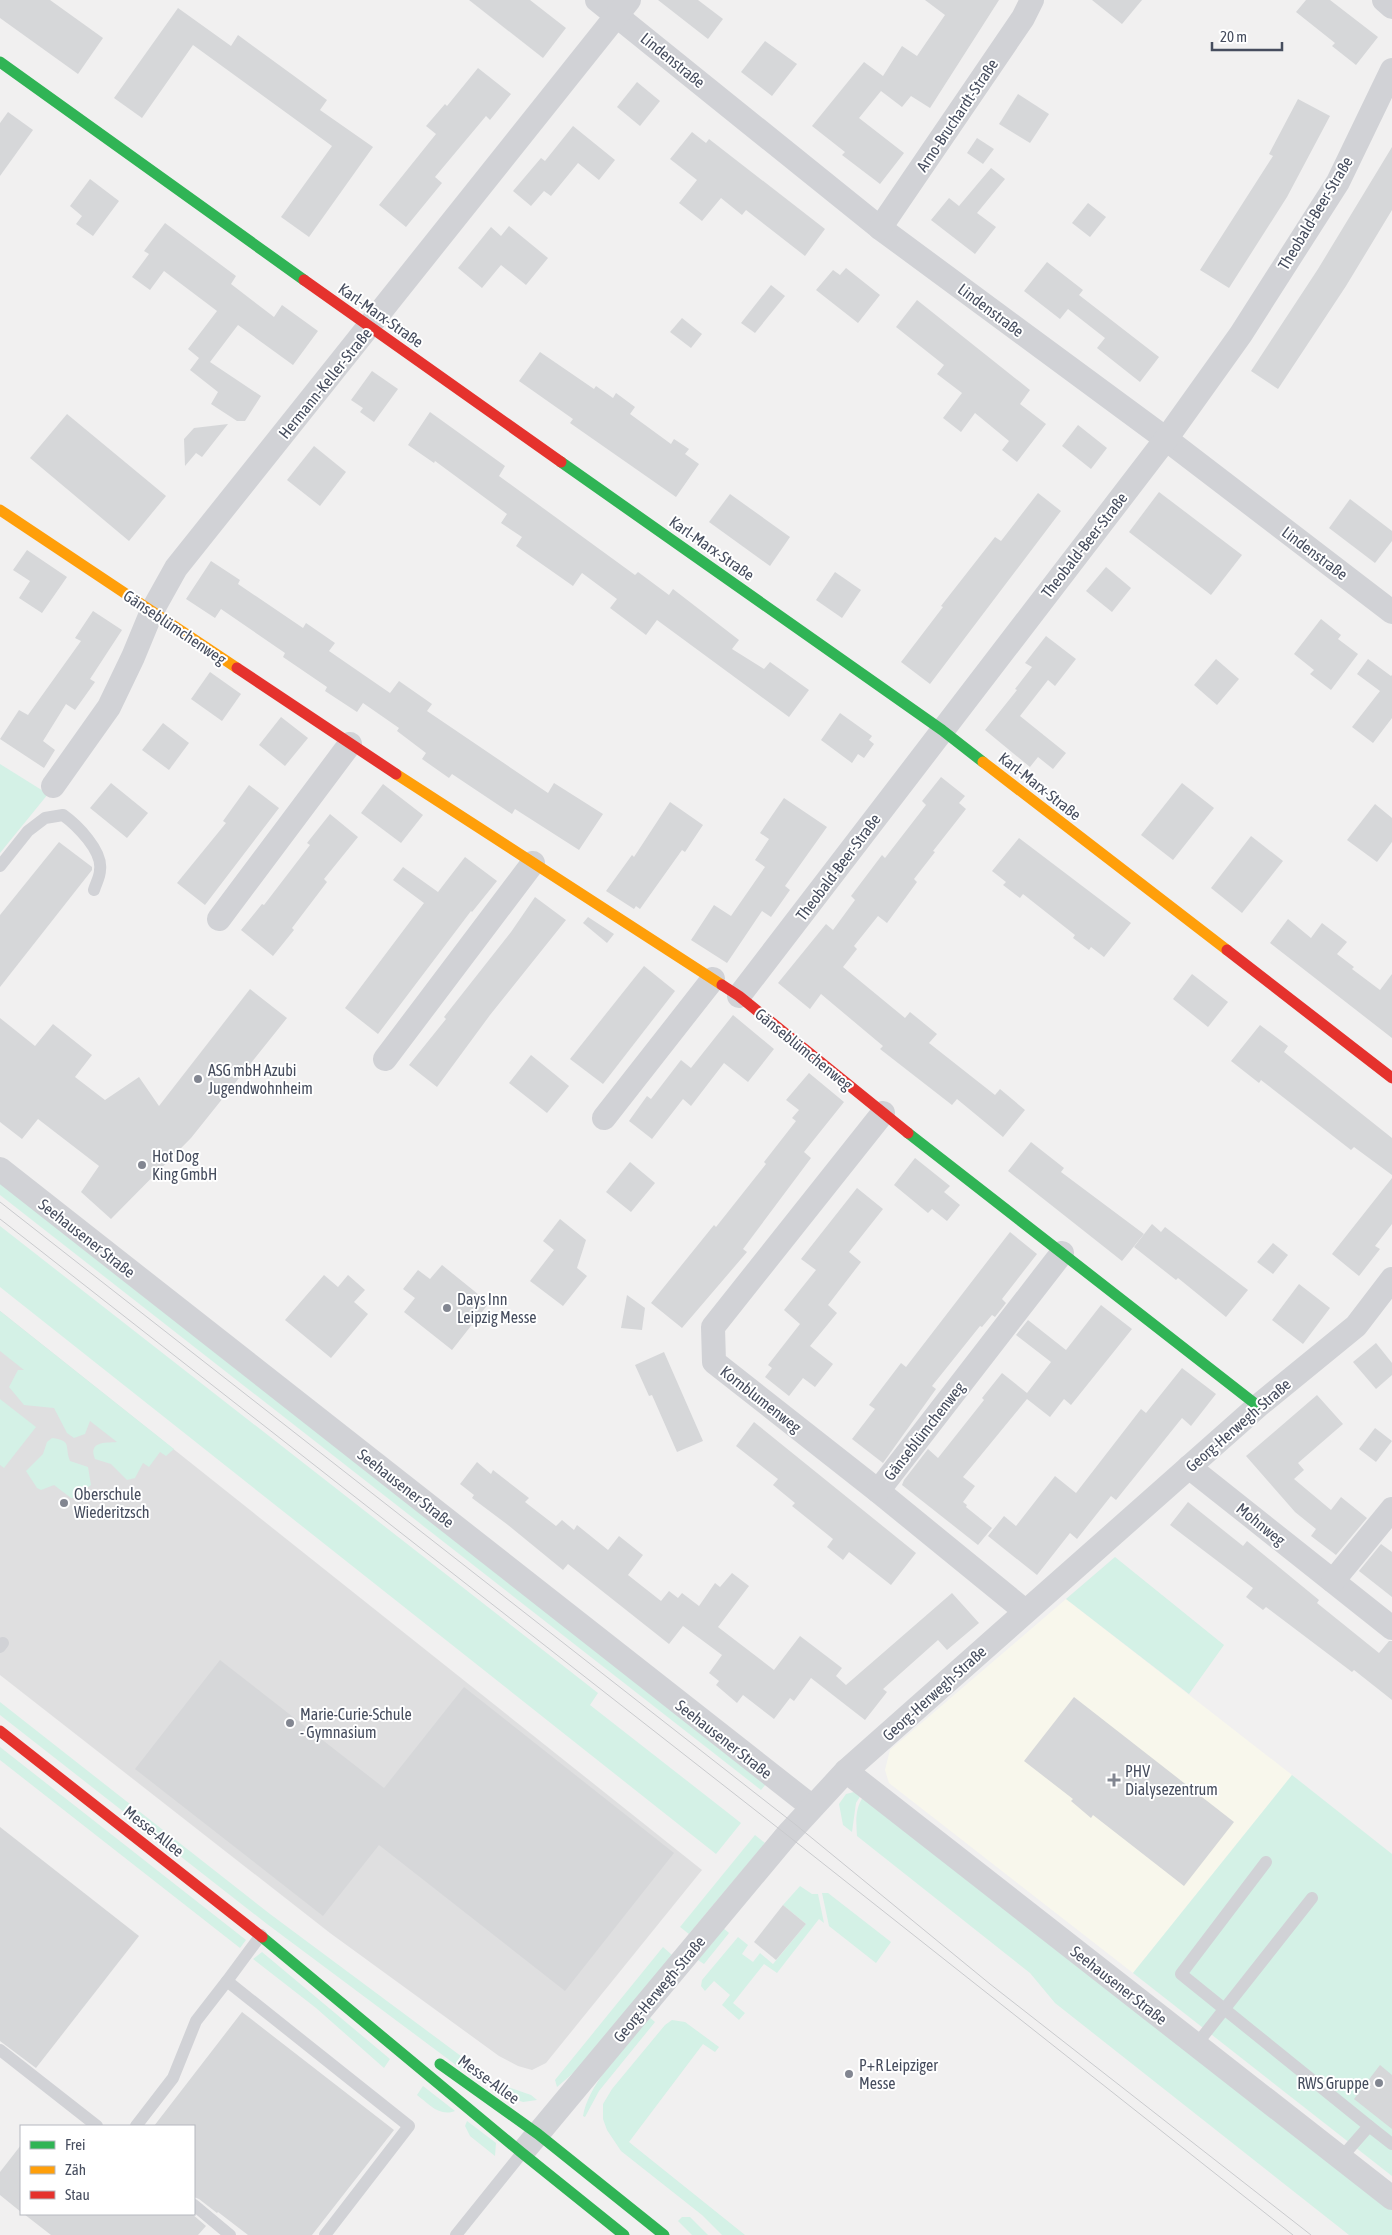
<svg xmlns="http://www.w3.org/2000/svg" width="1392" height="2235" font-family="'Asap Condensed',sans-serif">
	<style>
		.commercial { fill: #f8f7ec }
		.education { fill: #dfdfe0 }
		.green { fill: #d4f1e6 }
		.building { fill: #d6d7d9 }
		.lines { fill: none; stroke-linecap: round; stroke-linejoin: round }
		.lane { stroke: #d1d2d6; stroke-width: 12 }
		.street { stroke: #d1d2d6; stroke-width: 24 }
		.fast { stroke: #30b455; stroke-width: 11 }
		.slow { stroke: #ff9f0a; stroke-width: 11 }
		.jam { stroke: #e5322d; stroke-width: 11 }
		.tram { stroke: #c9cacd; stroke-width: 1 }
		.poi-dot { fill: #828691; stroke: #fff; stroke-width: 2 }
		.labels { text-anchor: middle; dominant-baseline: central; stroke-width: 4; stroke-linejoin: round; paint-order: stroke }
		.street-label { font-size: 16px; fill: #464d5e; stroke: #fff }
		.poi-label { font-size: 16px; fill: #464d5e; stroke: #fff; text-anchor: start }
	</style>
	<rect width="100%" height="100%" fill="#f1f0f0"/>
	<path class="commercial" d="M1066 1599 1292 1775 1133 1973 889 1783 885 1770 890 1750Z"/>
	<path class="education" d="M0 1311 702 1870 546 2063 532 2070 518 2066 499 2056 330 1933 0 1675Z"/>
	<g class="green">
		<path d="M0 764 48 794 0 853Z"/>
		<path d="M0 1181 767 1783 761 1790 0 1195Z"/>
		<path d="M0 1226 598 1693 590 1705 741 1823 716 1854 0 1287Z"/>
		<path d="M0 1311 174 1449 166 1456 160 1452 149 1467 143 1463 135 1478 127 1480 111 1464 95 1459C88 1441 105 1443 117 1442L90 1421 85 1434 74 1438 67 1433 54 1408 24 1405 9 1387 18 1370H24L0 1351Z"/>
		<path d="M0 1399 36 1427 4 1468 0 1465Z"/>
		<path d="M52 1438C73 1441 64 1446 70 1461L88 1467 91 1485 73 1498H71L54 1485 41 1490 37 1488 26 1471 43 1454 47 1442Z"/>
		<path d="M1115 1557 1224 1645 1189 1694 1066 1599Z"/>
		<path d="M0 1702 270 1914 473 2065 481 2074 480 2078 472 2077 267 1924 0 1715Z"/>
		<path d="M0 1747 246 1940 240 1948 0 1760Z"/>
		<path d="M1292 1775 1392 1854V2176L1133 1973Z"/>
		<path d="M854 1792 861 1795 856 1803 852 1832 843 1825 839 1804 846 1794Z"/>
		<path d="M863 1797 1392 2209V2235H1349L1055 2003 1030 1973 857 1836C856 1821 855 1809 863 1797Z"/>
		<path d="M755 1835 765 1843 689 1934 680 1927Z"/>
		<path d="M800 1886 812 1894H818L824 1923 819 1919 777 1973 764 1964 733 2003 745 2013 739 2020 722 2005 730 1995 714 1981 705 1991 701 1986 702 1980 738 1937 748 1945 742 1954 753 1962 760 1953 773 1964 806 1924 783 1905Z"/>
		<path d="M822 1893H828L891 1942 876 1963 829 1926Z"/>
		<path d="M723 1928 729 1933 704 1964 698 1960Z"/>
		<path d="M663 1947 672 1955 578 2069 557 2087 555 2080Z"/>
		<path d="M262 1952 390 2059 384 2068 316 2008 253 1959Z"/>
		<path d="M649 2017 655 2022 599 2091 585 2117 583 2116C589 2082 628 2044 649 2017Z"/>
		<path d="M672 2020 685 2022 719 2047 715 2052 703 2044 629 2142 745 2235H722L702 2215 621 2151 607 2130 603 2119V2104L612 2089 665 2025Z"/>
		<path d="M499 2084 531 2095 537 2100 523 2102 493 2092Z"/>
		<path d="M423 2086 455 2111C439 2117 429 2104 417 2095Z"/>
		<path d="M467 2121 496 2143 495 2156 470 2136 465 2126Z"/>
		<path d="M682 2217H690L708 2235H692L678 2221Z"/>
	</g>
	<g class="building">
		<path d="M0 0H50L103 38 78 74 0 18Z"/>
		<path d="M469 0H530L566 28 543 58Z"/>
		<path d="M658 0H698L723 19 708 39Z"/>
		<path d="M925 0H999L930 108 911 96 902 107 881 91 859 118 904 153 880 184 842 155 845 152 812 126 864 62 883 76 902 46 917 56 945 15Z"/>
		<path d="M1092 0H1142L1122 24Z"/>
		<path d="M1306 0H1330L1378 37 1356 65 1332 46 1335 43 1296 12Z"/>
		<path d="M178 8 231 46 238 35 327 100 320 110 373 147 309 237 281 217 332 146 193 45 142 118 114 98Z"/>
		<path d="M765 41 797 64 772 96 741 72Z"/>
		<path d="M478 68 511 94 490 120 486 116 435 177 442 183 406 227 379 205 436 134 426 126 445 104 447 106Z"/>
		<path d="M637 82 660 101 640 126 617 107Z"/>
		<path d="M1018 94 1049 114 1030 143 999 124Z"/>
		<path d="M1298 99 1330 116 1287 197 1229 288 1200 270 1273 156 1269 154Z"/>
		<path d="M8 112 33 130 0 176V123Z"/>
		<path d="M573 126 615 160 599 180 578 163 551 196 544 191 531 206 513 191 541 158 545 161Z"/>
		<path d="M692 132 706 143 709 139 825 229 805 256 746 210 742 215 721 198 702 221 679 203 697 180 670 159Z"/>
		<path d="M977 138 994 149 983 164 967 153Z"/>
		<path d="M1392 147V210L1346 286 1278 389 1251 371 1318 269Z"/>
		<path d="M991 168 1005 179 977 213 996 227 975 254 931 220 949 198 959 206Z"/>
		<path d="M90 179 119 201 93 236 76 224 82 216 70 206Z"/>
		<path d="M1088 203 1106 217 1090 237 1072 223Z"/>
		<path d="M165 223 236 276 231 284 274 317 282 305 318 331 293 365 238 325 210 362 261 396 245 421H237L211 404 218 392 190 370 199 358 188 349 217 311 164 271 150 290 132 277 149 254 144 251Z"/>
		<path d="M509 226 548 258 526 285 501 265 482 288 458 268 491 227 501 236Z"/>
		<path d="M1047 262 1083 290 1079 295 1159 357 1140 382 1097 348 1105 338 1068 309 1060 319 1024 291Z"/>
		<path d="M846 268 880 295 858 323 816 290 833 270 840 275Z"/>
		<path d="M771 285 785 296 755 333 741 323Z"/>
		<path d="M917 300 1030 390 1020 404 1046 424 1017 462 1002 450 1009 441 975 413 961 432 943 418 962 393 937 374 944 365 896 327Z"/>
		<path d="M682 318 702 334 691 348 670 332Z"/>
		<path d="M540 352 594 389 596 386 613 398 616 393 635 407 630 414 671 444 674 439 689 449 685 454 699 464 676 497 570 423 573 419 519 381Z"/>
		<path d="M372 371 398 389 374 422 360 412 363 408 351 400Z"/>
		<path d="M430 412 505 466 499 476 635 575 638 572 669 595 673 589 739 640 732 649 764 669 770 662 809 690 789 717 657 620 646 635 610 608 617 599 582 573 573 586 516 546 522 537 501 523 507 514 435 461 434 463 408 445Z"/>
		<path d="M67 414 166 496 129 541 30 458Z"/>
		<path d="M228 424 202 457 196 453 185 466 184 439 194 428Z"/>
		<path d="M1078 425 1107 448 1091 469 1062 446Z"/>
		<path d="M314 446 346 472 320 506 287 480Z"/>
		<path d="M1159 492 1242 555 1211 595 1129 532Z"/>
		<path d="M1038 493 1061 511 930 684 901 662 943 607 941 606 995 537 1001 541Z"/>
		<path d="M730 494 790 537 770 566 709 522Z"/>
		<path d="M1350 499 1392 531V541L1375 563 1329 528Z"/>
		<path d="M27 550 67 577 42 613 19 598 30 581 13 570Z"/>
		<path d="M211 561 240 580 238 584 303 628 306 623 335 643 329 651 390 693 399 681 432 704 427 711 548 793 554 783 603 814 579 850 515 809 512 814 452 774 449 778 422 759 426 753 397 731 399 728 363 703 357 712 325 691 327 687 283 657 285 653 221 609 215 618 186 599Z"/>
		<path d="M1106 567 1131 588 1112 612 1086 591Z"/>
		<path d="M835 572 861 590 842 618 816 600Z"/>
		<path d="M93 611 122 630 90 679 95 682 75 710 66 704 43 741 55 750 44 768 0 739 19 710 28 715 81 641 75 638Z"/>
		<path d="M1321 619 1341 635 1338 639 1358 654 1331 690 1310 674 1314 670 1294 654Z"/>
		<path d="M1046 636 1076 659 1055 686 1048 680 1020 716 1066 753 1053 769 1038 757 1030 767 985 730 1017 690 1015 689 1032 667 1025 663Z"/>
		<path d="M1216 659 1239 679 1217 705 1194 685Z"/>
		<path d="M1368 659 1391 676 1392 675V718L1373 743 1352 727 1380 691 1357 674Z"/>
		<path d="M210 672 241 694 222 721 191 699Z"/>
		<path d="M840 713 872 736 869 740 874 744 864 758 858 754 852 763 821 740Z"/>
		<path d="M281 717 308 738 285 766 259 745Z"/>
		<path d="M163 723 189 743 169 770 142 750Z"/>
		<path d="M941 777 965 796 959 803 966 809 933 851 935 852 914 879 917 882 887 923 878 916 854 946 857 949 843 967 905 1018 910 1012 937 1034 929 1043 995 1095 1000 1089 1025 1110 1003 1137 957 1099 952 1105 880 1049 883 1046 821 994 810 1009 778 983 826 924 833 930 855 900 851 896 882 855 885 858 926 805 922 801Z"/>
		<path d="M111 783 148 813 127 838 90 808Z"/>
		<path d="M1182 783 1214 808 1173 860 1141 835Z"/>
		<path d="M383 784 423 815 401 843 361 813Z"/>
		<path d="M249 785 279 808 205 905 177 883 226 823 223 821Z"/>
		<path d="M784 798 827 827 785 886 790 890 771 917 762 911 727 963 691 940 714 905 731 916 765 867 755 860 769 839 760 833Z"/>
		<path d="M670 802 703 825 685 852 682 850 640 909 636 906 634 909 606 891 632 855 634 857Z"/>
		<path d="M1375 804 1392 818V842L1377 862 1347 840Z"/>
		<path d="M330 814 358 837 324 879 327 882 292 928 294 930 273 956 241 930 262 904 264 905 310 845 307 843Z"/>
		<path d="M1251 836 1283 861 1242 913 1211 888Z"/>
		<path d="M1019 838 1131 923 1104 957 1091 947 1089 950 1073 938 1075 935 1023 894 1020 898 1003 885 1006 882 992 871Z"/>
		<path d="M59 842 92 867V870L0 987V915Z"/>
		<path d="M465 857 497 881 472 912 471 911 378 1034 345 1008 424 903 393 880 403 867 438 892Z"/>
		<path d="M535 897 566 920 490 1015 437 1087 409 1065 446 1019 444 1017 511 932Z"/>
		<path d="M588 917 614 934 607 943 583 923Z"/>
		<path d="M1288 919 1311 938 1322 923 1347 942 1337 954 1354 967 1352 969 1380 990 1392 974V1038L1270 943Z"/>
		<path d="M644 966 675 991 603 1084 570 1059Z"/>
		<path d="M1192 974 1228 1002 1208 1027 1173 999Z"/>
		<path d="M250 989 287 1018 191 1138 111 1219 81 1192 99 1166 38 1119 22 1139 0 1122V1018L35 1046 53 1024 92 1055 75 1077 105 1100 139 1077 159 1106Z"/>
		<path d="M733 1015 774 1049 748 1082 724 1063 691 1106 683 1099 652 1139 629 1121 647 1096 651 1099 681 1060 691 1068Z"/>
		<path d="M1260 1025 1288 1046 1284 1052 1392 1138V1175L1354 1147 1351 1150 1261 1080 1259 1083 1231 1061Z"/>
		<path d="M531 1055 569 1086 547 1113 509 1083Z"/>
		<path d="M809 1073 844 1102 804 1152 811 1158 743 1249 747 1252 682 1328 651 1303 714 1225 716 1227 766 1164 764 1162 796 1121 792 1118 799 1110 786 1100Z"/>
		<path d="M1031 1142 1064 1168 1061 1172 1144 1234 1122 1261 1008 1171Z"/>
		<path d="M915 1158 950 1186 944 1192 960 1205 947 1221 932 1209 928 1213 894 1185Z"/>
		<path d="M630 1162 655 1183 631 1212 606 1192Z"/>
		<path d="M1392 1178V1224L1375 1246 1380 1249 1359 1276 1332 1254Z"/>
		<path d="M857 1188 883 1209 849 1252 861 1262 828 1305 837 1313 810 1346 833 1364 815 1387 803 1378 789 1396 765 1377 772 1368 768 1365 800 1324 784 1310 816 1270 801 1259Z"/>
		<path d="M560 1219 586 1240 577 1268 587 1276 563 1306 530 1281 554 1250 543 1241Z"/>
		<path d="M1152 1224 1161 1232 1165 1227 1248 1290 1226 1317 1178 1278 1176 1280 1134 1247Z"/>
		<path d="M1010 1232 1037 1254 1002 1299 1006 1303 995 1317 992 1315 982 1327 980 1326 932 1386 936 1389 883 1463 852 1439 875 1409 869 1405 901 1363 906 1367Z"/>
		<path d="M1273 1243 1288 1255 1273 1274 1257 1262Z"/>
		<path d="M442 1265 489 1303 452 1350 404 1312 415 1298 403 1289 418 1270 430 1279Z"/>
		<path d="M324 1275 338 1287 348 1275 365 1290 354 1302 368 1314 331 1358 285 1320Z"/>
		<path d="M1299 1284 1330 1308 1303 1344 1272 1320Z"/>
		<path d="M627 1295 645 1308 642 1330 621 1328Z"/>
		<path d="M1101 1305 1132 1329 1112 1354 1071 1405 1064 1399 1050 1417 1027 1399 963 1477 975 1486 963 1502 967 1505 966 1507 992 1528 978 1545 902 1485 904 1480 928 1449 938 1458 984 1400 982 1398 1002 1373 1027 1393 1051 1362 1016 1335 1028 1320 1066 1350Z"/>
		<path d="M1376 1343 1392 1363V1375L1376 1389 1353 1362Z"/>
		<path d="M664 1352 703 1441 677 1452 652 1395 649 1396 635 1365Z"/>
		<path d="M1182 1368 1216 1394 1191 1426 1182 1418 1116 1500 1111 1496 1077 1539 1070 1533 1037 1575 988 1536 1004 1516 1016 1526 1055 1476 1076 1493 1141 1409 1146 1413Z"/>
		<path d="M1317 1395 1343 1424 1298 1463 1304 1470 1294 1479 1331 1510 1341 1497 1367 1518 1336 1555 1311 1536 1316 1529 1295 1512 1246 1456Z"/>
		<path d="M754 1422 916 1553 891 1585 849 1552 843 1560 827 1547 833 1539 792 1506 795 1503 773 1485 778 1479 736 1446Z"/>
		<path d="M1375 1428 1392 1441 1376 1462 1359 1449Z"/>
		<path d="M477 1462 491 1474 493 1470 529 1498 525 1502 556 1526 562 1520 574 1530 577 1525 608 1550 619 1536 643 1555 628 1575 661 1601 669 1591 678 1598 682 1593 699 1606 715 1583 720 1587 732 1573 749 1586 718 1627 774 1670 800 1636 842 1668 836 1676 846 1685 952 1593 979 1623 947 1650 938 1640 883 1689 887 1692 865 1720 811 1678 794 1701 790 1698 774 1719 743 1695 737 1703 716 1685 719 1681 709 1673 722 1655 683 1626 669 1644 568 1564 563 1570 508 1525 472 1498 474 1495 460 1484Z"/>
		<path d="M1188 1502 1243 1546 1247 1541 1319 1600 1317 1603 1379 1653 1389 1641H1392V1700L1354 1670 1352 1672 1266 1607 1263 1610 1246 1597 1253 1588 1170 1525Z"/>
		<path d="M1381 1544 1392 1552V1597L1359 1571Z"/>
		<path d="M220 1660 384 1788 464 1687 674 1853 565 1991 379 1845 323 1916 135 1769Z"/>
		<path d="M1074 1697 1234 1822 1184 1886 1093 1815 1091 1818 1071 1801 1073 1799 1024 1761Z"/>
		<path d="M0 1827 139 1936 36 2068 0 2041Z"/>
		<path d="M783 1905 806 1924 776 1960 754 1942Z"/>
		<path d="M242 2012 394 2130 312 2235H248L218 2212 217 2213 199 2199 194 2197V2126H154Z"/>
		<path d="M1380 2065 1392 2075V2129L1354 2099Z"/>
		<path d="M21 2145V2212L0 2195V2172Z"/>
		<path d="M24 2214H192L206 2226 198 2235H51Z"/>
	</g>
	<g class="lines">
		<g class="lane">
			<path d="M0 866 28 831 45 818 63 815C77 825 103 851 100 870 100 877 96 883 94 890"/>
			<path d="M0 1647 3 1643"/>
			<path d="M1266 1862 1181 1974 1369 2126 1341 2158"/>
			<path d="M227 1981 261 1935"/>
			<path d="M1196 2045 1312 1898"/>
			<path d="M0 2050 97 2126"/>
			<path d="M136 2126 173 2078 196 2021 227 1981 409 2126 325 2235"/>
			<path d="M1369 2126 1392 2144"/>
			<path d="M194 2205 230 2235"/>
			<path d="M456 2235 522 2153"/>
		</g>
		<g class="street">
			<path d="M597 0 880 228 1166 439 1392 612"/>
			<path d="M1384 0 1392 7"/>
			<path d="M880 228 1023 18 1032 0"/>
			<path d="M53 786 109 707 133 657 152 611 176 568 629 0"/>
			<path d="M219 919 350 744"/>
			<path d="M739 996 1166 439 1241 334 1338 182 1392 70"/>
			<path d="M385 1059 533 863"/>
			<path d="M883 1113 713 1327 714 1362 878 1491 1025 1611"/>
			<path d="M604 1118 713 979"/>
			<path d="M0 1169 811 1806"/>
			<path d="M1189 1467 1392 1628"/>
			<path d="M878 1491 1062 1253"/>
			<path d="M1333 1581 1392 1509"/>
			<path d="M846 1771 1392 2198"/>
			<path d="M526 2148 787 1835 846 1771 1258 1406 1356 1326 1392 1279"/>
		</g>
		<g class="fast">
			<path d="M0 62 304 280"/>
			<path d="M561 462 942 730 983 762"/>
			<path d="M908 1133 1258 1406"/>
			<path d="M262 1937 522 2153 624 2235"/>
			<path d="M440 2064 538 2134 664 2235"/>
		</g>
		<g class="slow">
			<path d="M0 510 237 668"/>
			<path d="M983 762 1227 950"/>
			<path d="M396 774 722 985"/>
		</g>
		<g class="jam">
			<path d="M304 280 561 462"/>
			<path d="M237 668 396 774"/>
			<path d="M1227 950 1392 1078"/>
			<path d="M722 985 739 996 908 1133"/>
			<path d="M0 1731 262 1937"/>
		</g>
		<g class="tram">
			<path d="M0 1202 796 1825 990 1984 1311 2235"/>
			<path d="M0 1219 787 1835 1293 2235"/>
		</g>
	</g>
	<g class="poi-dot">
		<circle cx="198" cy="1079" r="5"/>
		<circle cx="142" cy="1165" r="5"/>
		<circle cx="447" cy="1308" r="5"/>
		<circle cx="64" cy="1503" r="5"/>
		<circle cx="290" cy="1723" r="5"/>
		<path d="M1111.5 1772.5h5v5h5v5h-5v5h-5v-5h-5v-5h5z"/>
		<circle cx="849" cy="2074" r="5"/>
		<circle cx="1379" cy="2083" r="5"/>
	</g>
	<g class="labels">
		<g class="street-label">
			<text transform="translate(673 60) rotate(39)">Lindenstraße</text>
			<text transform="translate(957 115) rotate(-56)">Arno-Bruchardt-Straße</text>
			<text transform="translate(1315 213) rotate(-59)">Theobald-Beer-Straße</text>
			<text transform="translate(991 310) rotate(37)">Lindenstraße</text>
			<text transform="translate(381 315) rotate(35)">Karl-Marx-Straße</text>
			<text transform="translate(325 383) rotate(-51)">Hermann-Keller-Straße</text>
			<text transform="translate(1084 545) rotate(-52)">Theobald-Beer-Straße</text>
			<text transform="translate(712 548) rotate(35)">Karl-Marx-Straße</text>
			<text transform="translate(1315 553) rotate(37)">Lindenstraße</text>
			<text transform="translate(175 627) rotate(34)">Gänseblümchenweg</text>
			<text transform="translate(1040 786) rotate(38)">Karl-Marx-Straße</text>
			<text transform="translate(838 867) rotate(-53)">Theobald-Beer-Straße</text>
			<text transform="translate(804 1049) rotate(39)">Gänseblümchenweg</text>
			<text transform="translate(87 1238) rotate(38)">Seehausener Straße</text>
			<text transform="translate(761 1399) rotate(38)">Kornblumenweg</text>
			<text transform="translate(1238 1425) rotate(-41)">Georg-Herwegh-Straße</text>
			<text transform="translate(924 1431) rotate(-52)">Gänseblümchenweg</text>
			<text transform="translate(406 1488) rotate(38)">Seehausener Straße</text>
			<text transform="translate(1261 1524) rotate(39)">Mohnweg</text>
			<text transform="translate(934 1693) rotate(-42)">Georg-Herwegh-Straße</text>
			<text transform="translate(724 1739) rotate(38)">Seehausener Straße</text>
			<text transform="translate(154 1831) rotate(38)">Messe-Allee</text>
			<text transform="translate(1119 1985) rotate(38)">Seehausener Straße</text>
			<text transform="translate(659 1989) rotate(-50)">Georg-Herwegh-Straße</text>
			<text transform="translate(489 2079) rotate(36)">Messe-Allee</text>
		</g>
		<g class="poi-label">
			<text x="208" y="1070">ASG mbH Azubi<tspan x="208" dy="18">Jugendwohnheim</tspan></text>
			<text x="152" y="1156">Hot Dog<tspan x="152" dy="18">King GmbH</tspan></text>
			<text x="457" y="1299">Days Inn<tspan x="457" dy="18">Leipzig Messe</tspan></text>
			<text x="74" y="1494">Oberschule<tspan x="74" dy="18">Wiederitzsch</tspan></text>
			<text x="300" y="1714">Marie-Curie-Schule<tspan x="300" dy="18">- Gymnasium</tspan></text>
			<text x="1125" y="1771">PHV<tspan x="1125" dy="18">Dialysezentrum</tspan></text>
			<text x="859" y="2065">P+R Leipziger<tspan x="859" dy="18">Messe</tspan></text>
			<text x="1369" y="2083" text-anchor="end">RWS Gruppe</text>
		</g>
	</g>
	<rect x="20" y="2125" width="175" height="90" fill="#ffffff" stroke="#b5b8bf"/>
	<rect x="30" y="2141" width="25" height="8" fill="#30b455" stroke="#b5b8bf"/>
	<text x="65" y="2150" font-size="15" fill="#464d5e">Frei</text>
	<rect x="30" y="2166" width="25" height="8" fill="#ff9f0a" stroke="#b5b8bf"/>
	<text x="65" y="2175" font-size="15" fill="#464d5e">Zäh</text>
	<rect x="30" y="2191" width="25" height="8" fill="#e5322d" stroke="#b5b8bf"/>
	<text x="65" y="2200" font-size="15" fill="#464d5e">Stau</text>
	<path d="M1212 42v8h70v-8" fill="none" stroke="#464d5e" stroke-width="2.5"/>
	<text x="1220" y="42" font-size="15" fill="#464d5e" stroke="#ffffff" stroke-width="4" paint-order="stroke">20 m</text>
</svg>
